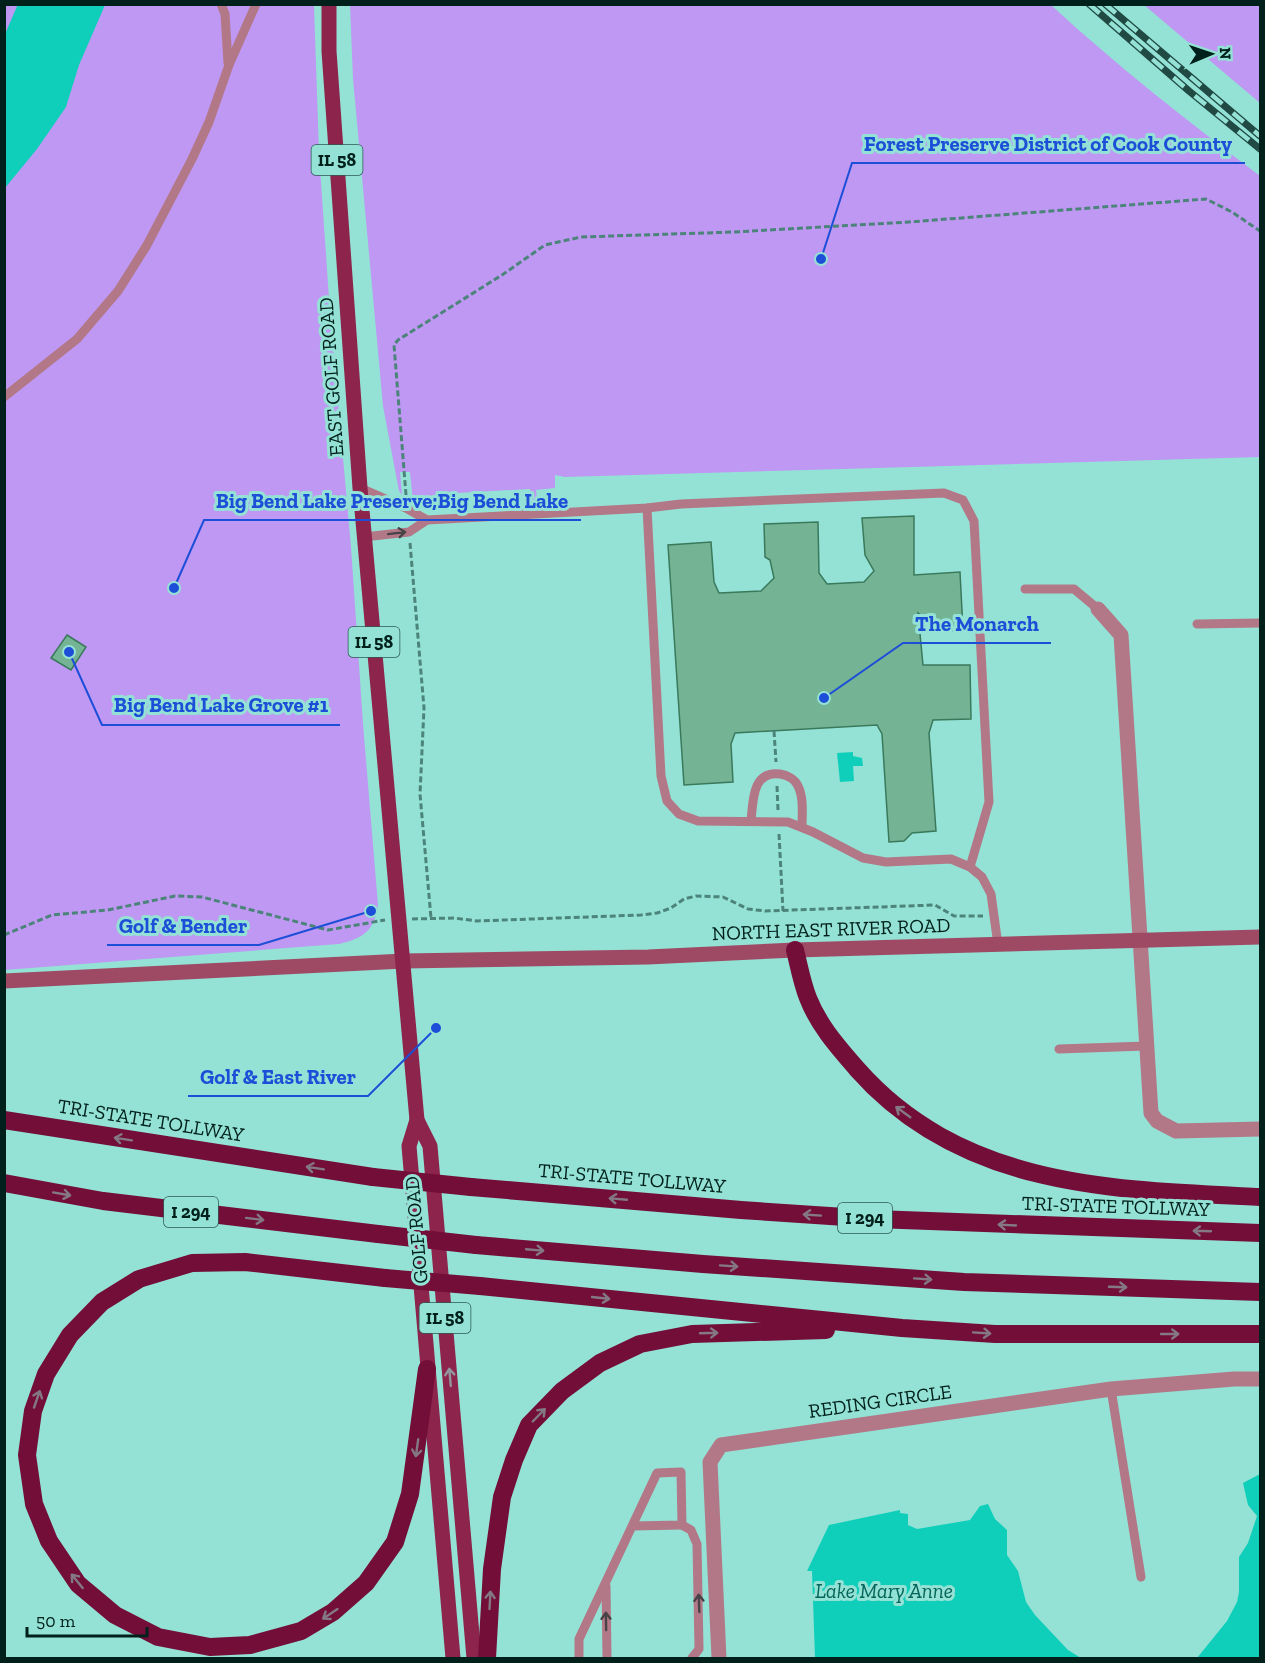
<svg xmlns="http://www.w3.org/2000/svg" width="1265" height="1663" font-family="'Zilla Slab',serif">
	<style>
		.green { fill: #be98f3 }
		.water { fill: #0fcfbb }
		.building { fill: #74b394; stroke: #3a795c; stroke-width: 1.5 }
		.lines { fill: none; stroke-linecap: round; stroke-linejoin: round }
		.path { stroke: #4c837a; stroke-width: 3; stroke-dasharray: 6 3; stroke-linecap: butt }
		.lane { stroke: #b37887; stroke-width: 9 }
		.street { stroke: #b37887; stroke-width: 15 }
		.secondary { stroke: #9f4a64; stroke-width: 15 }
		.primary { stroke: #8d244b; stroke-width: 15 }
		.highway { stroke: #730e38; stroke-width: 18 }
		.rail-casing { stroke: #204a43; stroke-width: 7 }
		.rail { stroke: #94e2d5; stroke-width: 4.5; stroke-dasharray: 14; stroke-linecap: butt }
		.highway-bridge { stroke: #730e38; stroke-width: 18 }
		.oneway { stroke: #484346 }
		.oneway2 { stroke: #847886 }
		.oneway3 { stroke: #91969e }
		.labels { text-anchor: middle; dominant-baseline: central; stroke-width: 6; stroke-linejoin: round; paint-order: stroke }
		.shield { fill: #94e2d5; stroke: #2c5a53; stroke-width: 1.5 }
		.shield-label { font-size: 18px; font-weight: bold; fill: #00201b }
		.street-label { font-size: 20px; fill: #00201b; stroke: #94e2d5 }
		.water-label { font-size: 21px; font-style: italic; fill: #05655a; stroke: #94e2d5 }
		.leader { fill: none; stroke: #1d4ed8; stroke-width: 2 }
		.callout-dot { fill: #1d4ed8; stroke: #94e2d5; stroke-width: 2 }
		.callout-label { font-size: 21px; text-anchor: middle; font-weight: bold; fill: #1d4ed8; stroke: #94e2d5; stroke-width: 6; stroke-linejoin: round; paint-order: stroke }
	</style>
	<rect width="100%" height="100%" fill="#94e2d5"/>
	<g class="green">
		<path d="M4 5H314L319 153 330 313 351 547 363 724 378 905C374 931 364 938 339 944L5 970Z"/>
		<path d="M350 5H1051C1117 66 1189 122 1260 176V457L565 477 555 475V488L536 490 537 500 535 503 532 502 530 489 457 493V505H418L413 502 410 472H400L402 495 399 491 383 406 353 79Z"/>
		<path d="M1144 5H1260V103Z"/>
	</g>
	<g class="water">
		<path d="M18 4 105 5 79 65 66 107 37 149 5 188V34Z"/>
		<path d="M853 752V756L862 758 863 766H853L854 781 840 782 837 753Z"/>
		<path d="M1260 1474V1658H1197L1227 1621 1237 1602 1239 1592V1557L1248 1543 1257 1516 1248 1505 1243 1483Z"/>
		<path d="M988 1504 995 1519 1007 1530V1555L1018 1571 1026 1602 1035 1615 1068 1650 1081 1658H815L812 1571H807L829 1525 900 1510V1513L908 1514V1525L917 1529 970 1520 980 1506Z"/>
	</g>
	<g class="building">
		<path d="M914 516V575L960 572 963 630 940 631 918 613 923 665H970L971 719 933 720 929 733 936 831 912 833 904 841 889 842 882 734 877 725 735 733 731 744 733 782 684 785 668 545 711 542 714 582 719 593 761 591 774 578 770 560 765 557 764 524 818 522 819 573 827 584 864 582 874 571 865 555 862 518Z"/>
		<path d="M67 635 86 647 71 670 51 658Z"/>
	</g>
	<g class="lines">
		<g class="path">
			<path d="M406 495 394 345 398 340 502 275 545 245 581 237 734 232 909 222 1206 199 1232 212 1260 231"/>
			<path d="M410 543 424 708 420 794 431 918"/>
			<path d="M774 731 776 762"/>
			<path d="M777 786 778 810"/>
			<path d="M779 834 783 911"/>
			<path d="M412 919 454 918 477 921 641 915 657 913 671 908 684 899 696 896 723 897 748 909 765 911 935 905 954 916H983"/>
			<path d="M4 935 52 915 108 910 175 896 202 897 328 930 385 920"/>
		</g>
		<g class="lane">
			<path d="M221 4 225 14 228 63"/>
			<path d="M4 397 77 339 118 291 147 245 192 159 209 122 229 65 256 4"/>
			<path d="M360 488 406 508 427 520"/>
			<path d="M647 508 661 776 667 801 679 814 698 821 788 822 813 832 863 858 886 862 951 859 970 867 982 877 991 894 998 945"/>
			<path d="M364 537 409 532 427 520 647 508 681 504 944 493 963 500 974 521 989 802 970 867"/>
			<path d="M1025 589H1074L1098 609"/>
			<path d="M1197 624 1260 623"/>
			<path d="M751 821C753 802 752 770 780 774 787 775 795 779 798 786 804 798 802 814 802 827"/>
			<path d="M1059 1049 1146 1046"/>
			<path d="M1111 1389 1141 1577"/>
			<path d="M682 1525 691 1530 697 1544 699 1649 692 1658"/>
			<path d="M606 1586 607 1658"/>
			<path d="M579 1658V1639L657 1473 681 1472 682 1525 632 1526"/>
		</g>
		<g class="street">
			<path d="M1098 609 1121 635 1151 1113 1157 1121 1176 1131 1260 1129"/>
			<path d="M719 1658 710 1462 721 1445 1111 1389 1234 1379H1260"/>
		</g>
		<path class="secondary" d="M4 981 404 961 648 957 795 950 1260 937"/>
		<g class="primary">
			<path d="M329 4V51L360 488 417 1120 409 1146 453 1658"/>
			<path d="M417 1120 430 1146 474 1658"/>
		</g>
		<g class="highway">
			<path d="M795 950C799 966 802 983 808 998 819 1026 838 1047 857 1069 962 1188 1114 1190 1260 1197"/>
			<path d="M4 1120 373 1177"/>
			<path d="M4 1183 103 1201 378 1234"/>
			<path d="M471 1187 741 1210 875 1219 1260 1233"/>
			<path d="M476 1245 703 1264 964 1282 1260 1292"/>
			<path d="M385 1278 245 1262 192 1263 139 1279 102 1302 70 1335 46 1374 33 1411 27 1455 34 1504 49 1541 78 1584 115 1615 158 1637 210 1647 250 1645 301 1631 333 1612 366 1583 395 1542 410 1494 427 1369"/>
			<path d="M480 1286 902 1328 995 1334H1260"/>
			<path d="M487 1658 492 1569 502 1497 514 1460 529 1425 562 1391 600 1363 640 1344 692 1334 826 1330"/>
		</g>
		<g class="rail-casing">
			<g id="rail">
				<path d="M1089 4 1189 91 1260 149"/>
				<path d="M1105 4 1260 136"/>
			</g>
		</g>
		<use href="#rail" class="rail"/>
		<g class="highway-bridge">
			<path d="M373 1177 471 1187"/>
			<path d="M378 1234 476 1245"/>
			<path d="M385 1278 480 1286"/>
		</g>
	</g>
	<defs><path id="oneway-shaft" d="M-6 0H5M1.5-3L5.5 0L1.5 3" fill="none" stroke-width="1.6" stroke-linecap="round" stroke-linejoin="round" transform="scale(1.5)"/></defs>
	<g class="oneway">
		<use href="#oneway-shaft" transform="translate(397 533) rotate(-7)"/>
		<use href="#oneway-shaft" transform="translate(699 1603) rotate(-92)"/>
		<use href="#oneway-shaft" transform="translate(606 1621) rotate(-91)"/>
	</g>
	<g class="oneway2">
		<use href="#oneway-shaft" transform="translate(903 1112) rotate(-144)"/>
		<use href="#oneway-shaft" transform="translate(123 1139) rotate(-171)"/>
		<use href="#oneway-shaft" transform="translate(315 1168) rotate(-171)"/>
		<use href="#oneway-shaft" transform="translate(62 1194) rotate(10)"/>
		<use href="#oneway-shaft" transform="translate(618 1199) rotate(-175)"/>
		<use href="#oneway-shaft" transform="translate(812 1215) rotate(-176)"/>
		<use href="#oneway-shaft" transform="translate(255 1219) rotate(7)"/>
		<use href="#oneway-shaft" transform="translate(1007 1225) rotate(-177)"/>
		<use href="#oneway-shaft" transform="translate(1202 1231) rotate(-178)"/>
		<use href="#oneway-shaft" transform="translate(535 1250) rotate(5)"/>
		<use href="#oneway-shaft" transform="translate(729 1266) rotate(4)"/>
		<use href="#oneway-shaft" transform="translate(923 1279) rotate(4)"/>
		<use href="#oneway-shaft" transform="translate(1118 1287) rotate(2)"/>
		<use href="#oneway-shaft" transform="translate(601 1298) rotate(6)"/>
		<use href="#oneway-shaft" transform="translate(709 1333) rotate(-2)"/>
		<use href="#oneway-shaft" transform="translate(982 1333) rotate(4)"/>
		<use href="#oneway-shaft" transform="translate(1170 1334)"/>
		<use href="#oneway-shaft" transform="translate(37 1399) rotate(-71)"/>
		<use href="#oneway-shaft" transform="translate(539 1415) rotate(-46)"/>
		<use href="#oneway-shaft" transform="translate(417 1448) rotate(98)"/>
		<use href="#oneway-shaft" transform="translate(77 1581) rotate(-129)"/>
		<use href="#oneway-shaft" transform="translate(490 1600) rotate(-87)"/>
		<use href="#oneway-shaft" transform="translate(330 1614) rotate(146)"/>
	</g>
	<use class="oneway3" href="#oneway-shaft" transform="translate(450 1377) rotate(-95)"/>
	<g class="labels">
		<g class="shield">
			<rect x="311.5" y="145" width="51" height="30" rx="4.5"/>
			<rect x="348.5" y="627" width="51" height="30" rx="4.5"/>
			<rect x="164" y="1197" width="54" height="30" rx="4.5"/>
			<rect x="838" y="1203" width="54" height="30" rx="4.5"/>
			<rect x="419.5" y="1303" width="51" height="30" rx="4.5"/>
		</g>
		<g class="shield-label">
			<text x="337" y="160">IL 58</text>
			<text x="374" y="642">IL 58</text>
			<text x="191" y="1212">I 294</text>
			<text x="865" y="1218">I 294</text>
			<text x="445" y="1318">IL 58</text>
		</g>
		<g class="street-label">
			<text transform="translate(331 377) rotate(-94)">EAST GOLF ROAD</text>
			<text transform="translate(831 929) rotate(-2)">NORTH EAST RIVER ROAD</text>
			<text transform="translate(151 1120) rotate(9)">TRI-STATE TOLLWAY</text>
			<text transform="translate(632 1178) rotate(5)">TRI-STATE TOLLWAY</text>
			<text transform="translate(1116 1206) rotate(2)">TRI-STATE TOLLWAY</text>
			<text transform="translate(416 1230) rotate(-95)">GOLF ROAD</text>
			<text transform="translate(880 1401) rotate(-8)">REDING CIRCLE</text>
		</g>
		<g class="water-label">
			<text x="884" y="1590">Lake Mary Anne</text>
		</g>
	</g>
	<path class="leader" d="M821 259L852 163H1245M174 588L204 520H581M824 698L903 643H1051M69 652L102 725H340M371 911L259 945H107M436 1028L368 1096H188"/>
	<g class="callout-dot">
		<circle cx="821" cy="259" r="6"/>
		<circle cx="174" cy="588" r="6"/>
		<circle cx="824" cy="698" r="6"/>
		<circle cx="69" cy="652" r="6"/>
		<circle cx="371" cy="911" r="6"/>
		<circle cx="436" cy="1028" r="6"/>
	</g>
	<g class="callout-label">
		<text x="1048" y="151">Forest Preserve District of Cook County</text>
		<text x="392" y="508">Big Bend Lake Preserve;Big Bend Lake</text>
		<text x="977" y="631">The Monarch</text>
		<text x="221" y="712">Big Bend Lake Grove #1</text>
		<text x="183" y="933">Golf &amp; Bender</text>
		<text x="278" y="1084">Golf &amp; East River</text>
	</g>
	<rect width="1265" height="1663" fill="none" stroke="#00201b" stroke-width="12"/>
	<g transform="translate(1211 54) rotate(88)" stroke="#94e2d5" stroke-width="4.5" paint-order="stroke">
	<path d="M0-4.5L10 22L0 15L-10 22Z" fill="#00201b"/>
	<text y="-9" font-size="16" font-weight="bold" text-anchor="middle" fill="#00201b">N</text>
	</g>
	<path d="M27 1627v9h120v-9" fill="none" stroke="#00201b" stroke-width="3"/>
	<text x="36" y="1627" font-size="18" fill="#00201b" stroke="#94e2d5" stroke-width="4.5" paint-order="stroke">50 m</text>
</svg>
